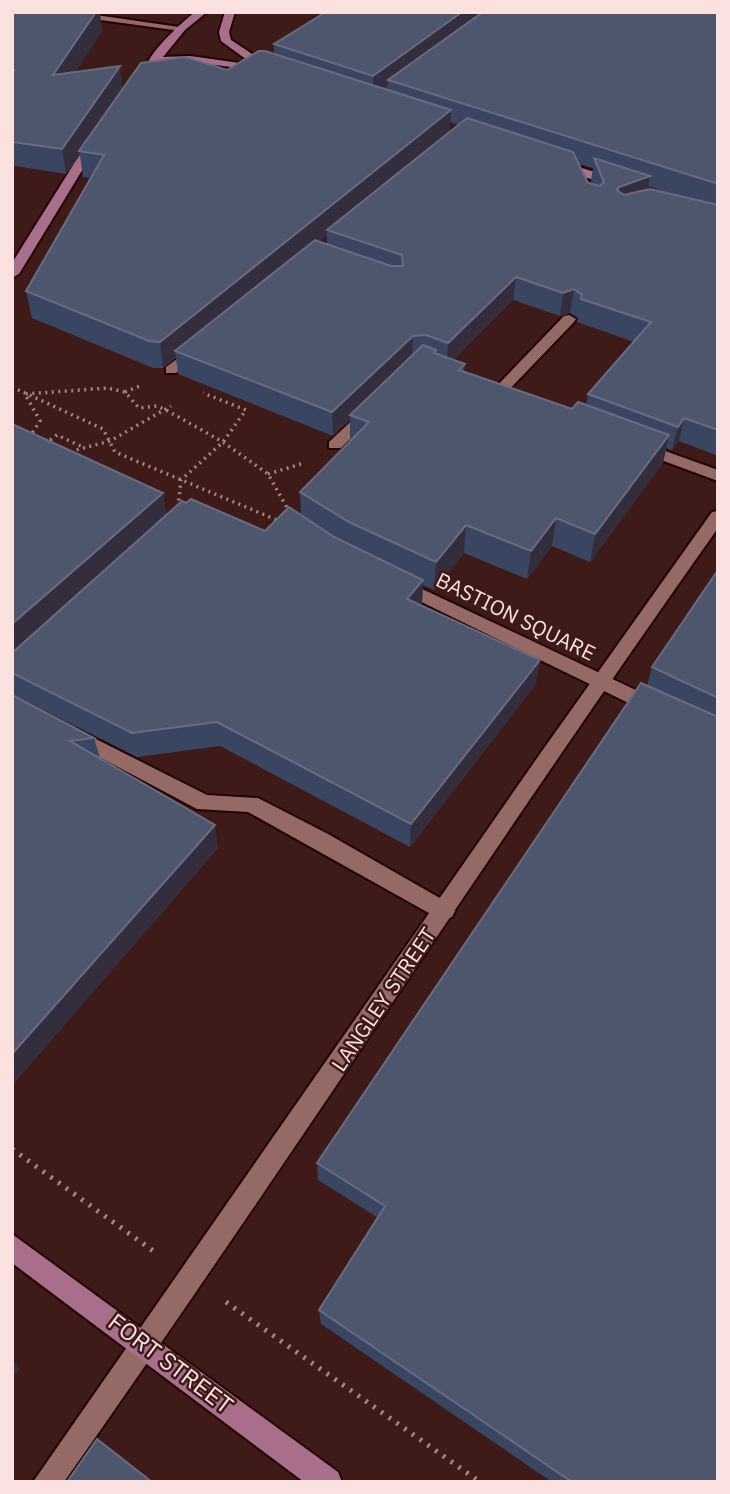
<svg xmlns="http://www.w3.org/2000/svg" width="730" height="1494" font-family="'IBM Plex Sans',sans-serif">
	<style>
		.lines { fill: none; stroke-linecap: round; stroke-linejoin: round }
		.service-casing { stroke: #230304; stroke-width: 4 }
		.pedestrian-casing { stroke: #230304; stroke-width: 4 }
		.minor-casing { stroke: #230304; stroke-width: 4 }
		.secondary-casing { stroke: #230304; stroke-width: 4 }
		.path-far1 { stroke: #a58684; stroke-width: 3.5; stroke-dasharray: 2 4.5; stroke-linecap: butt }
		.path { stroke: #a58684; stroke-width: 5; stroke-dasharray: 2.5 7; stroke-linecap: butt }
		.service { fill: #956966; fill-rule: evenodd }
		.pedestrian { fill: #956966; fill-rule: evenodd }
		.minor { fill: #956966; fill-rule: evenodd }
		.secondary { fill: #a96e8c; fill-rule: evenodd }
		.wall { fill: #3a4561; fill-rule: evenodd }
		.shaded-wall { fill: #332d3e }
		.building { fill: #4e566e; stroke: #696b80; stroke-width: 2 }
		.labels { text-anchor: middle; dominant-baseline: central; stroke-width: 5; stroke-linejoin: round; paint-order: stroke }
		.street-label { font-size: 21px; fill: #fbe1df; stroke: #3e1a19 }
		.near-street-label { font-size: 24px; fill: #fbe1df; stroke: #3e1a19 }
	</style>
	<rect width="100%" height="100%" fill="#3e1a19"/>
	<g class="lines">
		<g class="service-casing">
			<g id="service">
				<path d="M42 12H75L186 28 181 31Z"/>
				<path d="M198 344 205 348 203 351 176 373H166V367Z"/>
				<path d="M76 729 207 795 258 798 328 834 452 905 455 911 452 917 444 920 436 917 248 812 197 809 69 741 66 736 69 731Z"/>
			</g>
		</g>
		<g class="pedestrian-casing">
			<g id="pedestrian">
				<path d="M569 315 576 319 574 322 502 397H492V391L564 316Z"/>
				<path d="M368 408 373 410V416L341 448H329V442L363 410Z"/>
				<path d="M640 442 718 470V481L634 450 632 447Z"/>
				<path d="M401 579 661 702 663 707 661 712H647L395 589 392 585 395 581Z"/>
			</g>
		</g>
		<g class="minor-casing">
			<path id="minor" d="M718 511V528C495 843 286 1167 64 1482H33L542 751 712 512Z"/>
		</g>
		<g class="secondary-casing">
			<g id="secondary">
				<path d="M195 12H207L185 30 163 57 190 56 254 65 221 41 219 32 225 12H235L229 32 231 40 266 63 265 71 190 62 158 64 154 69H146C147 54 181 23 195 12Z"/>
				<path d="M90 138 100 141 19 274 12 278V263Z"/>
				<path d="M559 161 621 180 623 183 617 187 555 168V162Z"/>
				<path d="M12 1234 338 1472 342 1482H304L12 1263Z"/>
			</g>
		</g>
		<g class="path-far1">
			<path d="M12 387 103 429 115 452 279 521"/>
			<path d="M125 392 140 386"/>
			<path d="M29 438 40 421 25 394 108 388 125 392 139 408 157 406 166 410 223 442 268 474 290 513"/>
			<path d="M45 444 57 435 85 448"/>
			<path d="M73 455 76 450 110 441 171 406"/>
			<path d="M268 474 304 463"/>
			<path d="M178 507 181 480 223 442 246 410 203 393"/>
		</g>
		<g class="path">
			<path d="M12 1149 156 1253"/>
			<path d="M226 1302 480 1482"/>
		</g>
		<use href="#service" class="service"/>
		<use href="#pedestrian" class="pedestrian"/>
		<use href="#minor" class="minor"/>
		<use href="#secondary" class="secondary"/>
	</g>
	<g class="wall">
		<path d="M12 12 102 31 75 72 123 89 227 70 274 54V44L718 12V456L679 441 672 450 666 448 663 463 590 562 552 546 527 579 464 553 434 590 423 585 422 604 421 606 536 684 410 847 220 746 137 757 12 694V424L163 493 166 515 265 531 301 515 300 492 350 441V420L333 436 178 374 176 358 163 368H153L32 318 26 291 91 178 83 177 80 155 66 174 15 166 12 171ZM450 122 458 125 450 131ZM579 164 593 168 591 181 592 184 588 183ZM648 186 679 196 648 190ZM327 235V244L319 241ZM513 300 560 316 570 313 578 318 577 322 634 342 588 394 586 405 572 409 464 372 465 364 453 360Z"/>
		<path d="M718 570V1482H552L321 1324 319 1310 377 1217 318 1180 317 1163 647 686 652 667Z"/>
		<path d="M12 695 94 738 100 758 218 848 13 1084Z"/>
	</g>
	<g class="shaded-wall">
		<path d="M96 12H100L102 31 58 99 53 75Z"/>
		<path d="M462 12H489L388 80V86L373 97V76Z"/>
		<path d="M120 66 123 90 79 151 80 155 66 174 62 149Z"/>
		<path d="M451 110 450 135 327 230V235L182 353 175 351 176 358 163 368 160 342Z"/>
		<path d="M12 152 15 166 12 171Z"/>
		<path d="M650 176 646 198 615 210 617 190 619 187Z"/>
		<path d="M516 277 513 300 447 366 448 343Z"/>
		<path d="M574 289 570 313 560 316 563 293Z"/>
		<path d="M413 336 412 359 350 415V420L333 436 332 412Z"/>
		<path d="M684 418 679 441 672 450 678 427Z"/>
		<path d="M669 435 663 463 590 562 595 534Z"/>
		<path d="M163 493 166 518 12 655V624Z"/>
		<path d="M556 518 552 546 527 579 531 551Z"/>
		<path d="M466 525 464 553 434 590 436 562Z"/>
		<path d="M423 580 422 604 406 624 407 599Z"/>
		<path d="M540 660 536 684 410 847 411 824Z"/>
		<path d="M215 825 218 848 13 1084 12 1054Z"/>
		<path d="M12 1358 20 1369 12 1379Z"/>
	</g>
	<g class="building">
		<path d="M12 12H96L53 75 120 66 62 149 12 142V73L15 70 12 71Z"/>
		<path d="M326 12H462L373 76 274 44Z"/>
		<path d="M483 12H718V184L388 80Z"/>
		<path d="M259 51H265L451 110 160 342 149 341 26 291 104 155 79 151 141 63 185 57 227 70Z"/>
		<path d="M467 118 573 152 588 183 600 186 604 182 594 158 650 176 619 187 617 190 624 195 650 189 718 205V430L684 418 678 427 588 394 651 322 581 299 582 295 574 289 563 293 516 277 448 343 426 335 413 336 332 412 175 351 315 240 391 266H403L402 255 327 230Z"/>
		<path d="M423 345 436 350 434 353 465 364 459 370 572 409 578 402 669 435 595 534 556 518 531 551 466 525 436 562 349 522 300 492 369 422 350 415Z"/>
		<path d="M12 424 163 493 12 624Z"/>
		<path d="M191 499 265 531 289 507 334 537 423 580 407 599 540 660 411 824 217 722 132 733 12 673V653L182 501 186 503Z"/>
		<path d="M718 570V698L652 667Z"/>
		<path d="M641 683 718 717V1482H572L319 1310 385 1206 317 1163Z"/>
		<path d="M12 695 94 738 70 741 215 825 12 1054Z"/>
		<path d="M97 1439 152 1482H67Z"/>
	</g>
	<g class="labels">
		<g class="street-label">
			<text transform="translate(516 616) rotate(26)">BASTION SQUARE</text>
			<text transform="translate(383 999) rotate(-56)">LANGLEY STREET</text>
		</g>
		<g class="near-street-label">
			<text transform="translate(171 1363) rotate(37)">FORT STREET</text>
		</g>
	</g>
	<rect width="730" height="1494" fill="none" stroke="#fbe1df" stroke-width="28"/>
</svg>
